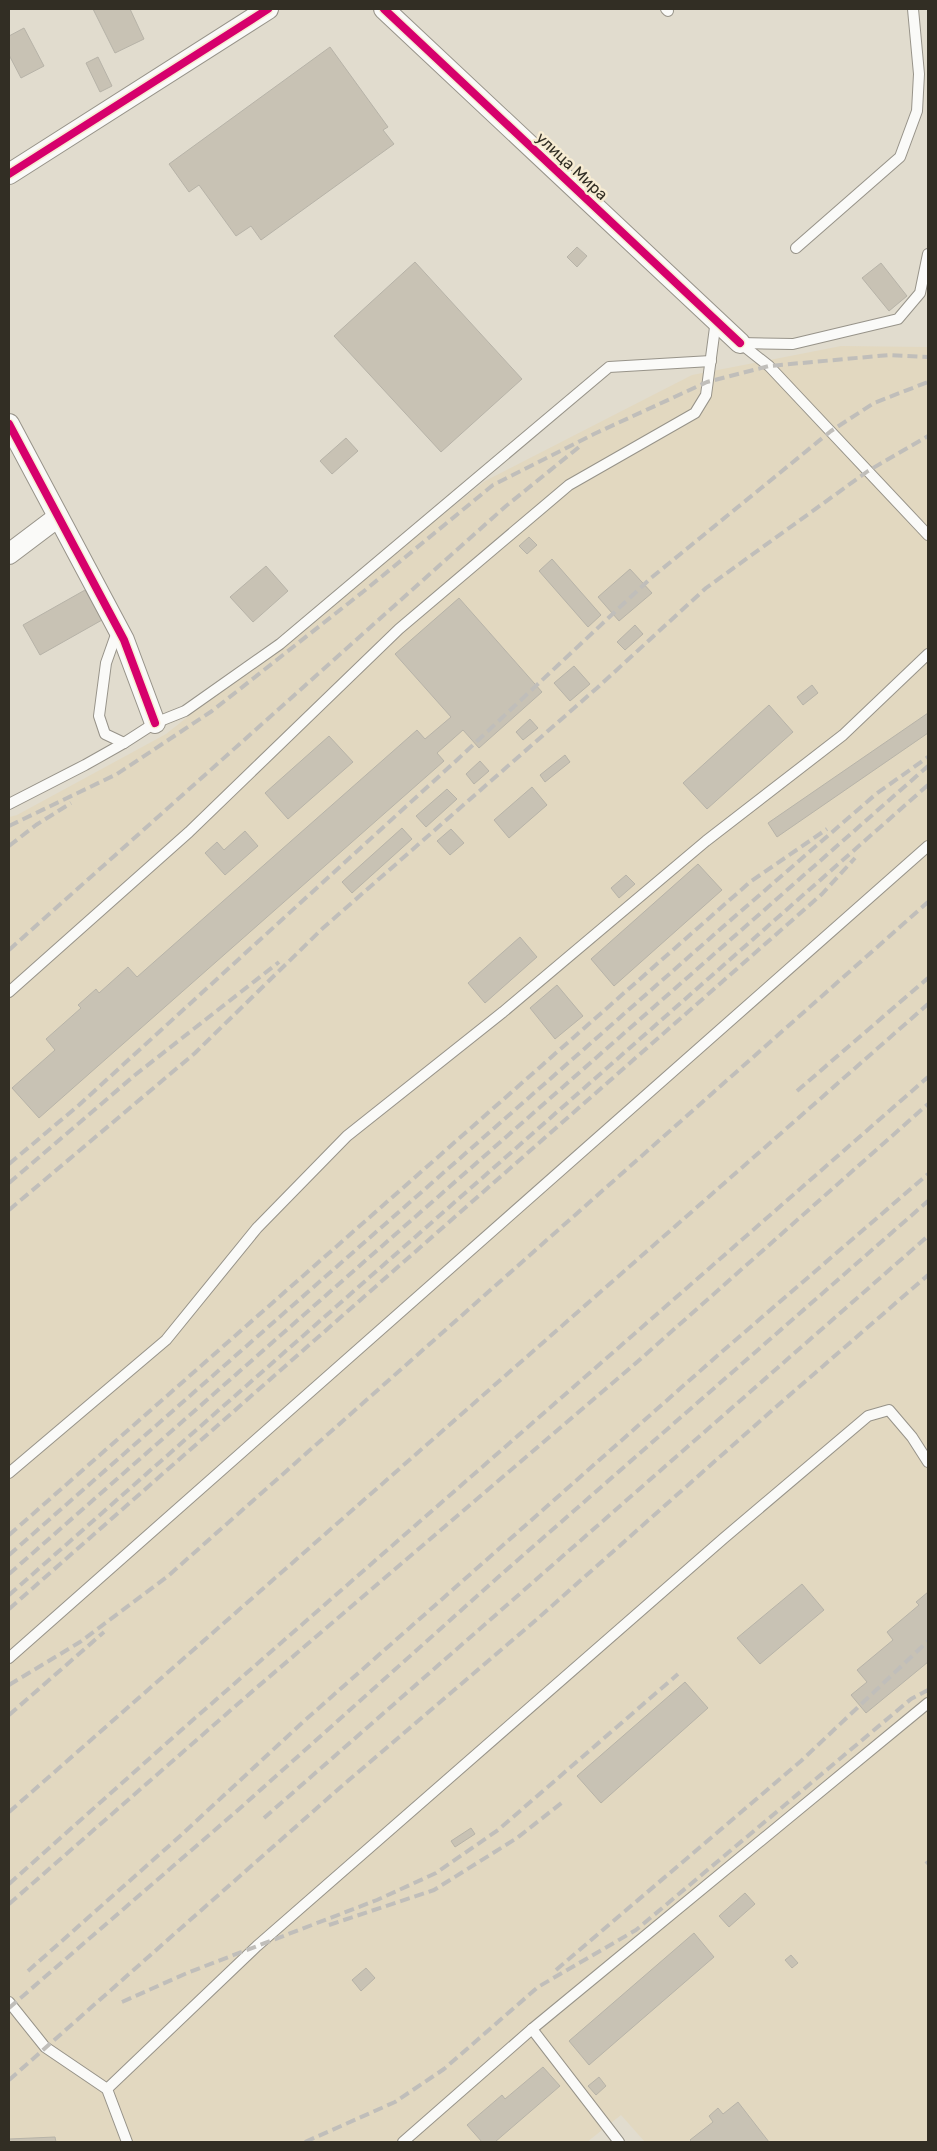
<svg xmlns="http://www.w3.org/2000/svg" width="937" height="2151" font-family="Rubik,sans-serif">
	<style>
		.built { fill: #e2d8c0 }
		.building { fill: #c8c2b4; stroke: #b7b3a8 }
		.lines { fill: none; stroke-linecap: round; stroke-linejoin: round }
		.service-casing { stroke: #979389; stroke-width: 12 }
		.minor-casing { stroke: #979389; stroke-width: 22 }
		.service { stroke: #fafaf8; stroke-width: 10 }
		.minor { stroke: #fafaf8; stroke-width: 20 }
		.rail { stroke: #c0beba; stroke-width: 4; stroke-dasharray: 10 5; stroke-linecap: butt }
		.cycleway-casing { stroke: #f7ecd3; stroke-width: 11 }
		.cycleway { stroke: #d6006c; stroke-width: 8 }
		.labels { text-anchor: middle; dominant-baseline: central; stroke-width: 5; stroke-linejoin: round; paint-order: stroke }
		.street-label { font-size: 16px; fill: #322e24; stroke: #f7ecd3 }
	</style>
	<rect width="100%" height="100%" fill="#e1dcce"/>
	<path class="built" d="M841 346 928 347V2142H645L621 2115 587 2142H9V817L17 815 166 734 485 481 692 375Z"/>
	<g class="building">
		<path d="M93 9H130L144 39 115 53Z"/>
		<path d="M24 28 44 66 21 78 9 55V36Z"/>
		<path d="M330 47 388 127 383 130 394 144 261 240 251 226 236 236 199 185 189 192 169 164Z"/>
		<path d="M98 57 112 86 100 92 86 63Z"/>
		<path d="M577 247 587 256 577 267 567 257Z"/>
		<path d="M415 262 522 379 441 452 334 336Z"/>
		<path d="M881 263 907 296 889 311 862 278Z"/>
		<path d="M346 438 358 451 332 474 320 461Z"/>
		<path d="M529 537 537 545 527 554 519 546Z"/>
		<path d="M552 559 601 615 588 627 539 571Z"/>
		<path d="M266 566 288 591 253 622 230 597Z"/>
		<path d="M630 569 652 593 619 621 598 597Z"/>
		<path d="M85 590 102 620 40 655 23 625Z"/>
		<path d="M459 598 542 692 479 748 463 730 437 753 444 761 39 1118 12 1088 55 1050 46 1039 81 1008 78 1005 96 989 99 993 128 967 137 977 417 730 425 739 451 717 395 654Z"/>
		<path d="M635 625 643 634 625 650 617 642Z"/>
		<path d="M574 666 590 684 570 701 554 683Z"/>
		<path d="M812 685 818 693 803 705 797 697Z"/>
		<path d="M769 705 793 732 707 809 683 783Z"/>
		<path d="M928 713V733L777 837 768 823Z"/>
		<path d="M530 719 538 728 523 740 516 732Z"/>
		<path d="M329 736 353 762 288 819 265 793Z"/>
		<path d="M565 755 570 762 545 782 540 775Z"/>
		<path d="M480 761 489 771 474 784 466 774Z"/>
		<path d="M532 787 547 805 509 838 494 820Z"/>
		<path d="M447 789 457 799 426 827 416 816Z"/>
		<path d="M402 828 412 839 352 893 342 882Z"/>
		<path d="M451 829 464 843 450 855 437 841Z"/>
		<path d="M245 831 258 846 225 875 205 853 217 842 224 850Z"/>
		<path d="M698 864 722 890 614 986 591 959Z"/>
		<path d="M626 875 635 884 619 898 611 888Z"/>
		<path d="M520 937 537 957 485 1003 468 983Z"/>
		<path d="M557 985 583 1016 555 1039 530 1008Z"/>
		<path d="M802 1584 824 1610 760 1664 737 1638Z"/>
		<path d="M928 1592V1662L866 1713 851 1695 867 1682 857 1670 893 1640 887 1632 919 1605 916 1602Z"/>
		<path d="M685 1682 708 1708 601 1803 577 1776Z"/>
		<path d="M471 1828 475 1834 455 1847 451 1841Z"/>
		<path d="M745 1893 755 1904 729 1927 719 1916Z"/>
		<path d="M694 1933 714 1957 589 2065 569 2041Z"/>
		<path d="M791 1955 798 1963 792 1968 785 1960Z"/>
		<path d="M366 1968 375 1978 361 1991 352 1980Z"/>
		<path d="M543 2067 560 2086 495 2142H482L467 2125 502 2095 505 2099Z"/>
		<path d="M599 2077 606 2086 596 2095 588 2086Z"/>
		<path d="M738 2102 769 2142H692L690 2140 713 2122 709 2116 718 2108 723 2114Z"/>
		<path d="M55 2137 56 2142H9V2139Z"/>
	</g>
	<g class="lines">
		<g class="service-casing">
			<g id="service">
				<path d="M666 9 668 11"/>
				<path d="M796 248 900 157 917 111 919 74 913 9"/>
				<path d="M740 343 769 366 928 535"/>
				<path d="M740 343 793 344 898 319 920 293 928 254"/>
				<path d="M118 629 106 663 99 716 105 734 124 743 155 723 185 711 280 644 609 367 711 361"/>
				<path d="M9 804 85 765 124 743"/>
				<path d="M9 992 189 832 399 629 569 485 695 413 706 395 716 320"/>
				<path d="M9 1473 166 1340 257 1228 347 1136 503 1012 706 841 843 735 928 654"/>
				<path d="M9 1658 928 846"/>
				<path d="M9 2002 45 2047 107 2089 127 2142"/>
				<path d="M532 2029 619 2142"/>
				<path d="M107 2089 257 1946 724 1538 868 1416 889 1410 912 1437 928 1462"/>
				<path d="M403 2142 532 2029 928 1703"/>
			</g>
		</g>
		<g class="minor-casing">
			<g id="minor">
				<path d="M384 9 740 343"/>
				<path d="M9 174 268 9"/>
				<path d="M9 424 124 640 155 723"/>
				<path d="M9 554 58 517"/>
			</g>
		</g>
		<use href="#service" class="service"/>
		<use href="#minor" class="minor"/>
		<g class="rail">
			<path d="M9 826 117 774 212 711 364 591 493 485 594 434 707 382 769 366 889 355 928 357"/>
			<path d="M9 846 36 825 71 803"/>
			<path d="M9 950 506 506 579 447"/>
			<path d="M797 1091 928 978"/>
			<path d="M9 1164 79 1105 458 759 651 578 831 431 874 403 928 382"/>
			<path d="M9 1183 135 1075 279 962"/>
			<path d="M9 1210 195 1053 323 928 597 688 706 588 868 471 928 436"/>
			<path d="M9 1535 750 882 827 829"/>
			<path d="M9 1555 725 925 876 794 928 757"/>
			<path d="M9 1574 928 766"/>
			<path d="M9 1595 928 785"/>
			<path d="M9 1609 822 894 855 858"/>
			<path d="M9 1685 80 1642 168 1576 928 902"/>
			<path d="M9 1715 104 1632"/>
			<path d="M9 1812 928 1004"/>
			<path d="M264 1818 928 1236"/>
			<path d="M926 1864 928 1862"/>
			<path d="M9 1884 178 1733 928 1077"/>
			<path d="M9 1904 255 1689 636 1363 928 1104"/>
			<path d="M329 1925 434 1890 517 1838 564 1801"/>
			<path d="M556 1970 801 1761 928 1641"/>
			<path d="M28 1971 179 1837 303 1722 717 1356 928 1174"/>
			<path d="M122 2002 187 1973 377 1900 436 1873 498 1830 678 1674"/>
			<path d="M9 2008 238 1810 504 1572 928 1201"/>
			<path d="M9 2080 343 1785 536 1620 777 1406 928 1275"/>
			<path d="M305 2142 395 2102 444 2069 538 1987 636 1930 911 1699 928 1690"/>
		</g>
		<g class="cycleway-casing">
			<g id="cycleway">
				<path d="M384 9 740 343"/>
				<path d="M9 174 268 9"/>
				<path d="M9 424 124 640 155 723"/>
			</g>
		</g>
		<use href="#cycleway" class="cycleway"/>
	</g>
	<g class="labels">
		<g class="street-label">
			<text transform="translate(572 166) rotate(43)">улица Мира</text>
		</g>
	</g>
	<rect width="937" height="2151" fill="none" stroke="#322e24" stroke-width="20"/>
</svg>
